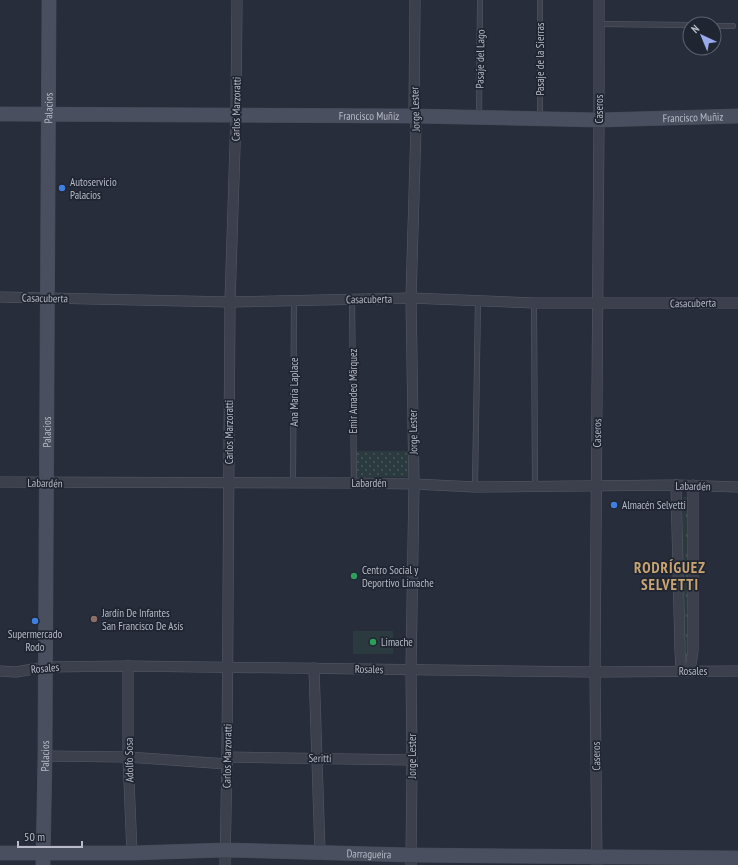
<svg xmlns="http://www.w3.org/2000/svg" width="738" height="865" font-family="'PT Sans Narrow',sans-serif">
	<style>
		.grass { fill: url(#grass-tufts) }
		.park { fill: url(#park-dots) }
		.pitch { fill: #2b3a3e }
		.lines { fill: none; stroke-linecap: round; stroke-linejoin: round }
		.lane-casing { stroke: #565b67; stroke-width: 6 }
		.street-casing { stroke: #565b67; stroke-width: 11 }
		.secondary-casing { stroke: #454955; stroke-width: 15 }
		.lane { stroke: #3c404c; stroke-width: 5 }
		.street { stroke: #3c404c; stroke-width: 10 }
		.secondary { stroke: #4a4f5f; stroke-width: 14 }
		.shop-dot { fill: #3f7fe0; stroke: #202532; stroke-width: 1.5 }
		.leisure-dot { fill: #2e9e5b; stroke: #202532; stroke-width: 1.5 }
		.education-dot { fill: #8d6e63; stroke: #202532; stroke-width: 1.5 }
		.labels { text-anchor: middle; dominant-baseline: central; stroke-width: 3.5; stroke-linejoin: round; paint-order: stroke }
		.street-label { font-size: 11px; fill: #b8bbc7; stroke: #202532 }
		.poi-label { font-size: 11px; fill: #b8bbc7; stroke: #202532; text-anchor: start }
		.district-label { font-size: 15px; font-weight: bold; letter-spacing: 1px; fill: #c8a572; stroke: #202532 }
	</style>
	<defs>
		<pattern id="grass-tufts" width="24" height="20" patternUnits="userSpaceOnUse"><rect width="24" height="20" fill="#2b3a3e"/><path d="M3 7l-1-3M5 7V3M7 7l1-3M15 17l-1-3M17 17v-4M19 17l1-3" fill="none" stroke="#485558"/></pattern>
		<pattern id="park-dots" width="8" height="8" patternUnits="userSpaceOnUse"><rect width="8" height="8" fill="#2b3a3e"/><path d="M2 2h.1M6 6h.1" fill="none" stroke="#485558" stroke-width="1.8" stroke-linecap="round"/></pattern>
	</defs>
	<rect width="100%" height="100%" fill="#282d3c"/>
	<path class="grass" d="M683 497H688L689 657H683Z"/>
	<rect class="park" x="354" y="451" width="54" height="26"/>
	<rect class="pitch" x="353" y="631" width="40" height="23"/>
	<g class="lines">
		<g class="lane-casing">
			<g id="lane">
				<path d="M540 0V117"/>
				<path d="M599 24 690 25"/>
				<path d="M714 26H733"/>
				<path d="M479 117 480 0"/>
				<path d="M352 299 354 483"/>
				<path d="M534 303 535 486"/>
				<path d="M293 483 294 300"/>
				<path d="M475 487 478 300"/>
			</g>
		</g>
		<g class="street-casing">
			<g id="street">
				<path d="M0 297 230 302 411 298 534 303H738"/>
				<path d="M0 482 354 483 414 484 475 487 676 485 738 487"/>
				<path d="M676 485 680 650 681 670"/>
				<path d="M128 666V757L132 853"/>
				<path d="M314 668 320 852"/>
				<path d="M690 670 693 651V485"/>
				<path d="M0 671 16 672 45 667 128 666 595 672 738 671"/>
				<path d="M45 756 128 757 227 764"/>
				<path d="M227 757 412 760"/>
				<path d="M225 865 227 757 230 302 236 115 237 0"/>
				<path d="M411 865 412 760 411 670 414 484 411 298 416 127 414 116 415 0"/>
				<path d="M597 865 595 672 599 120V0"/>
			</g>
		</g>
		<g class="secondary-casing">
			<g id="secondary">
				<path id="s1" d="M0 114 414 116 599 120 738 116"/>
				<path id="s2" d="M0 853H132L225 850 411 855 738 858"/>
				<path id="s3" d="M43 865 45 756 49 0"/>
			</g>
		</g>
		<use href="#lane" class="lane"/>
		<use href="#street" class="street"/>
		<use href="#secondary" class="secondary"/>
	</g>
	<g class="shop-dot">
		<circle cx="62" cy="188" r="4"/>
		<circle cx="614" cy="505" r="4"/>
		<circle cx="35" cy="621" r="4"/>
	</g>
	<g class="leisure-dot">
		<circle cx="354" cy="576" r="4"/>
		<circle cx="373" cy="642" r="4"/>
	</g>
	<circle class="education-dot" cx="94" cy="619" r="4"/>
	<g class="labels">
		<g class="street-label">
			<text transform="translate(480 59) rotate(-89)">Pasaje del Lago</text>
			<text transform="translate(540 59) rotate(-90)">Pasaje de la Sierras</text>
			<text stroke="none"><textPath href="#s3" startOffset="757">Palacios</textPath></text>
			<text transform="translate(236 109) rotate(-89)">Carlos Marzoratti</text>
			<text transform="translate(415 109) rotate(-92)">Jorge Lester</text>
			<text transform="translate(599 109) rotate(-90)">Caseros</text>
			<text stroke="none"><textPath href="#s1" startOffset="369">Francisco Muñiz</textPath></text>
			<text stroke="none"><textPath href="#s1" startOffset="693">Francisco Muñiz</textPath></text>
			<text transform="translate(45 298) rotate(1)">Casacuberta</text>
			<text transform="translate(369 299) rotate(-1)">Casacuberta</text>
			<text transform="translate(693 303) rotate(-1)">Casacuberta</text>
			<text transform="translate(353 391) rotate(-90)">Emir Amadeo Märquez</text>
			<text transform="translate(294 392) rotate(-90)">Ana María Laplace</text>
			<text transform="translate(229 432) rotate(-90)">Carlos Marzoratti</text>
			<text transform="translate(413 432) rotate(-91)">Jorge Lester</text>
			<text stroke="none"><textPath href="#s3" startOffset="433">Palacios</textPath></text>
			<text transform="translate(597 433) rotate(-89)">Caseros</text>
			<text transform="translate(45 483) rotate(1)">Labardén</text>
			<text x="369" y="483">Labardén</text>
			<text transform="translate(693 486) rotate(1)">Labardén</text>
			<text transform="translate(45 668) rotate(-5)">Rosales</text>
			<text transform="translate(369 669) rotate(1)">Rosales</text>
			<text x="693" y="671">Rosales</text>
			<text stroke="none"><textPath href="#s3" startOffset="109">Palacios</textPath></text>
			<text transform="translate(227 756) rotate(-89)">Carlos Marzoratti</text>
			<text transform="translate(412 756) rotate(-90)">Jorge Lester</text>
			<text transform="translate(596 756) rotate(-91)">Caseros</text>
			<text transform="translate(320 758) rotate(1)">Seritti</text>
			<text transform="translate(129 760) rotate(-91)">Adolfo Sosa</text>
			<text stroke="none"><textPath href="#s2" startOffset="369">Darragueira</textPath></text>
		</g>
		<g class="poi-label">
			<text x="70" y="182">Autoservicio<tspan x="70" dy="13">Palacios</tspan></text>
			<text x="622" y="505">Almacén Selvetti</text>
			<text x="362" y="570">Centro Social y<tspan x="362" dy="13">Deportivo Limache</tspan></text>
			<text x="102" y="613">Jardín De Infantes<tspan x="102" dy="13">San Francisco De Asís</tspan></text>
			<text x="35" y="634" text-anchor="middle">Supermercado<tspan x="35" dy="13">Rodo</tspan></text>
			<text x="381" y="642">Limache</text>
		</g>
		<g class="district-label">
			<text x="670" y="567">RODRÍGUEZ<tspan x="670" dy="17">SELVETTI</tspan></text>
		</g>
	</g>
	<g transform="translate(702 36) rotate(316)"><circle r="19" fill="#202532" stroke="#5d616e"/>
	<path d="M0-3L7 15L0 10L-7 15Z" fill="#99abeb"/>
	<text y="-6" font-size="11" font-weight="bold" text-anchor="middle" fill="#b8bbc7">N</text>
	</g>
	<path d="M18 841v6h64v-6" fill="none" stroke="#b8bbc7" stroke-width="2"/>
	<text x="24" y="841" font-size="12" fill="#b8bbc7" stroke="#202532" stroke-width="3" paint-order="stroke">50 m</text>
</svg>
